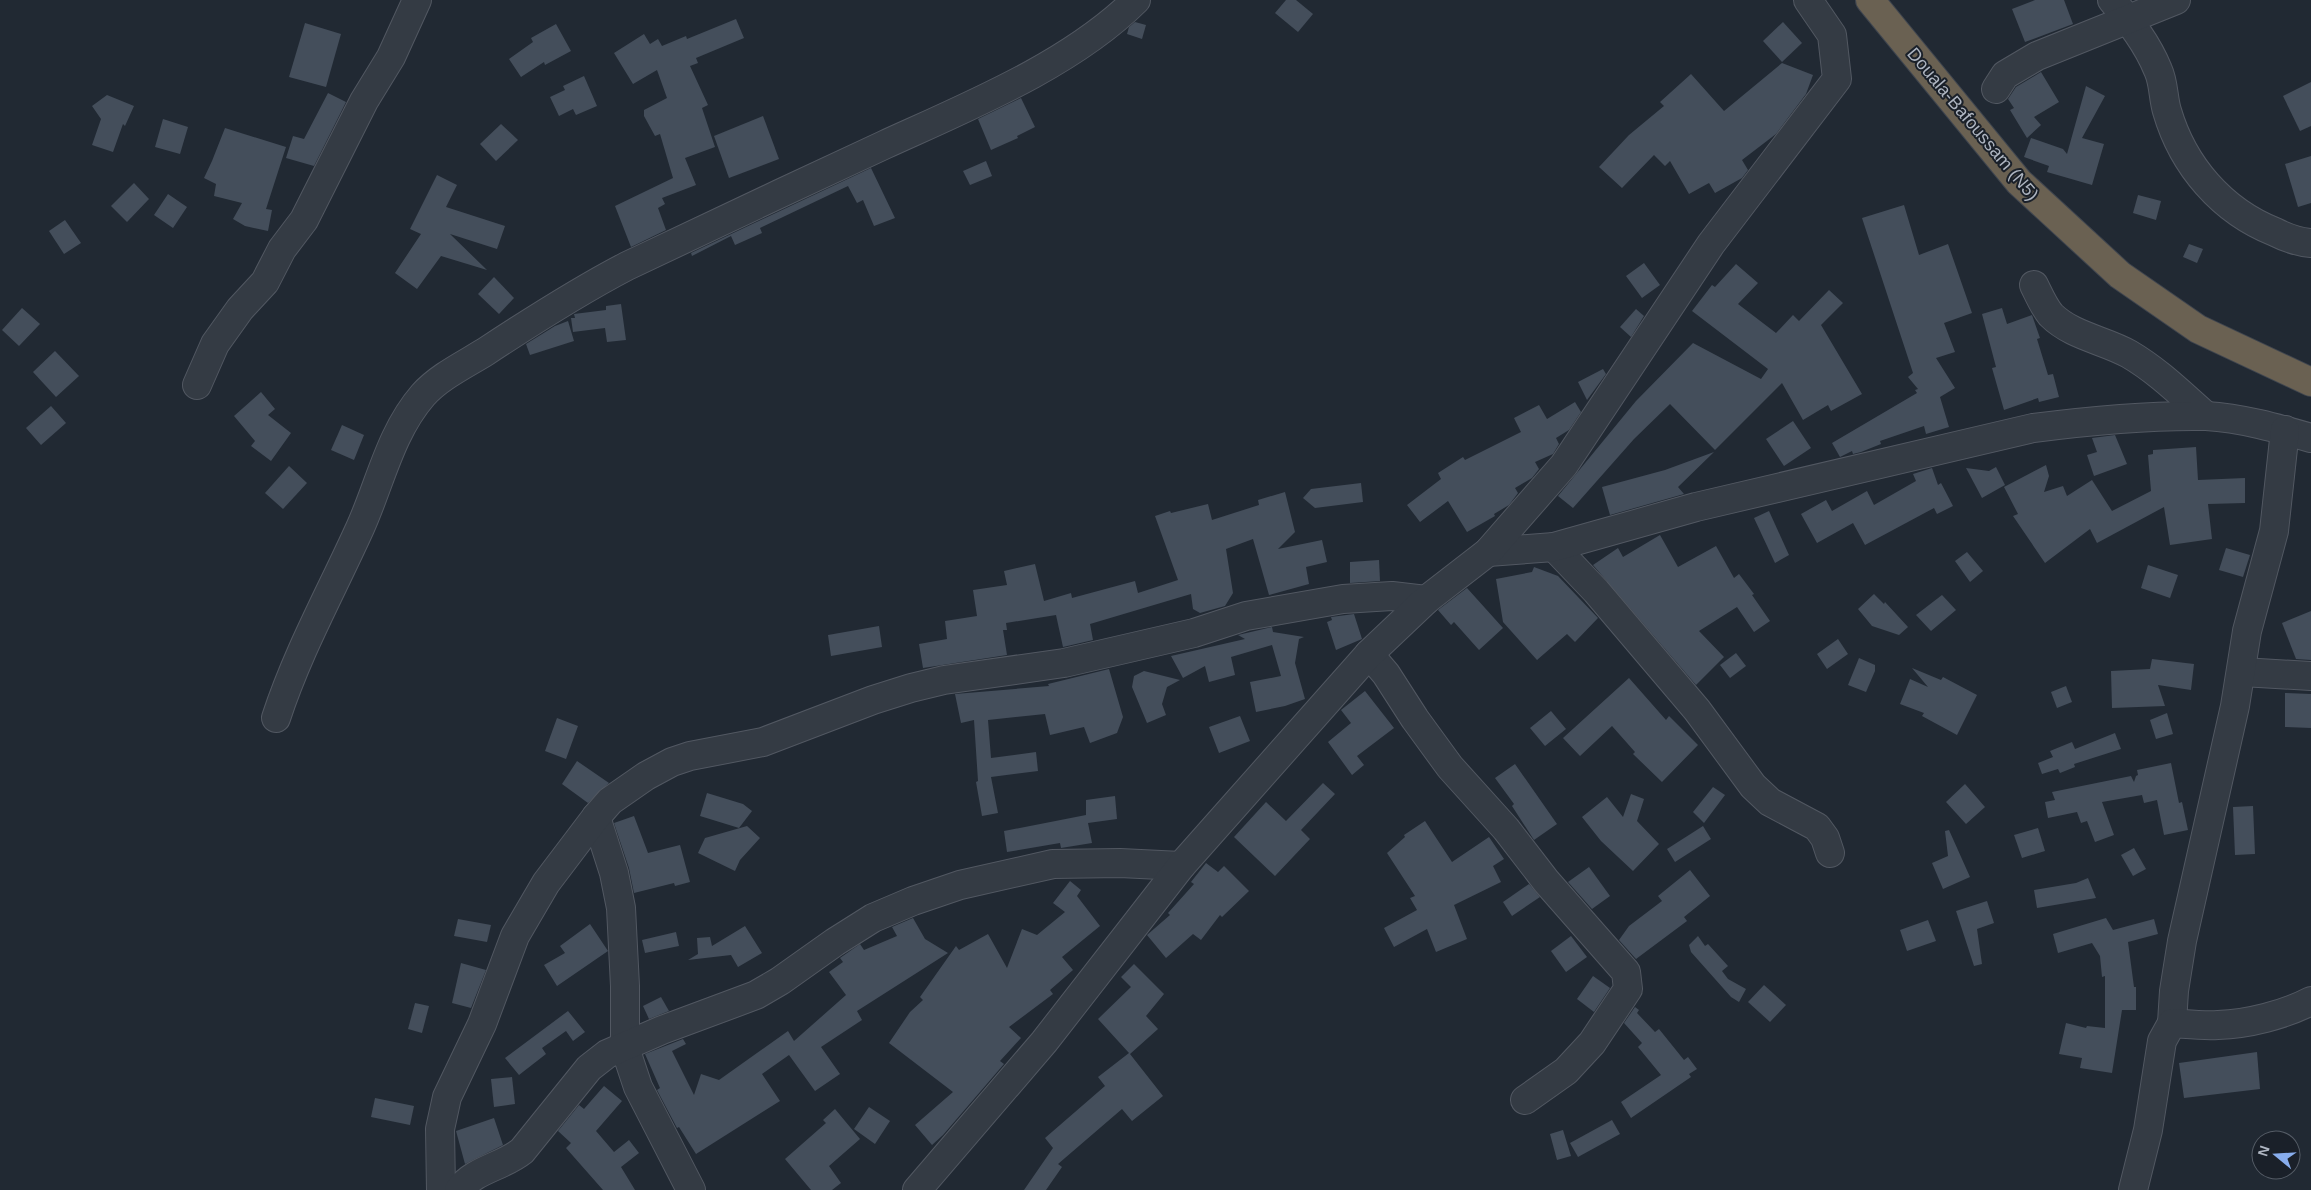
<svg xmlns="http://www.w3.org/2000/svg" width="2311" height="1190" font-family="Arial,sans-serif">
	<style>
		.building { fill: #444e5b }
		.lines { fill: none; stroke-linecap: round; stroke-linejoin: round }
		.minor-casing { stroke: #525862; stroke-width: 30 }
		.highway-casing { stroke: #3f454f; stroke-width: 30 }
		.minor { stroke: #343b44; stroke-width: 28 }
		.highway { stroke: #6a6152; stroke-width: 28 }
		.labels { text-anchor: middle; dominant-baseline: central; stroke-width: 4; stroke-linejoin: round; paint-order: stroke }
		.street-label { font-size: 18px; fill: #aeb5c1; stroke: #1a2029 }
	</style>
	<rect width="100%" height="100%" fill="#212933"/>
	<g class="building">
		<path d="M1286 0H1296L1313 14 1298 32 1275 13Z"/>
		<path d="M2035 0H2064L2073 24 2025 42 2012 9Z"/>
		<path d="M736 19 744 38 696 58 698 63 690 66 708 105 702 108 715 147 685 158 696 185 662 198 665 204 658 208 666 230 631 247 615 206 673 178 660 134 655 136 644 116V110L667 98 657 70 633 84 614 53 644 34 650 44 658 39 662 46 686 36 687 39Z"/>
		<path d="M1135 22 1146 25 1142 39 1127 34 1129 27Z"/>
		<path d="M1783 22 1802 43 1782 62 1763 41Z"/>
		<path d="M305 23 341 34 326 87 289 77Z"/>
		<path d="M556 24 571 51 545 65 544 62 521 77 509 59 533 42 531 38Z"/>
		<path d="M1782 63 1813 75 1806 94 1776 134 1742 160 1748 170 1742 178 1715 193 1709 183 1689 194 1670 161 1665 166 1654 155 1622 188 1599 167 1629 135 1664 106 1660 102 1691 74 1724 111Z"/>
		<path d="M2041 72 2059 102 2034 117 2041 125 2027 138 2010 110 2014 108 2008 99 2016 87Z"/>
		<path d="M584 76 597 106 576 115 573 109 559 116 550 97 565 90 563 86Z"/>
		<path d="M2311 82V126L2300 131 2283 96Z"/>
		<path d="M2086 86 2105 96 2082 138 2104 144 2092 185 2047 172 2049 166 2024 157 2031 138 2063 149 2067 154Z"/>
		<path d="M328 93 346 102 314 166 286 158 293 136 304 139Z"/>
		<path d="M107 95 134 106 125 126 123 124 113 152 92 145 101 119 92 106Z"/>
		<path d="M1021 98 1035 127 1017 136 1018 138 991 150 978 119Z"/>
		<path d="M763 116 779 159 729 178 714 136Z"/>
		<path d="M163 119 188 127 180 154 155 147Z"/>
		<path d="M501 124 518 140 496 161 480 144Z"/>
		<path d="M225 128 286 147 266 209 272 210 268 231 245 226 233 219 242 203 214 196 216 184 204 178 212 161Z"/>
		<path d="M2311 156V203L2298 207 2285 164Z"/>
		<path d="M986 161 992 176 970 185 963 171Z"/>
		<path d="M871 168 895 218 874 226 863 200 857 203 848 186 760 228 762 233 735 245 731 236 692 256 691 253Z"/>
		<path d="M437 175 457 185 446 207 505 226 497 249 450 234 487 270 441 256 417 289 395 273 421 234 410 229Z"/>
		<path d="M134 183 149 199 127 222 111 206Z"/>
		<path d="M168 194 187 207 173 228 154 215Z"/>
		<path d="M2138 195 2161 201 2156 220 2133 213Z"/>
		<path d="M1904 205 1919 255 1948 244 1972 313 1944 323 1955 352 1936 358 1955 388 1940 397 1949 427 1926 434 1924 426 1880 441 1881 444 1861 452 1853 454 1852 451 1840 457 1832 443 1917 393 1915 390 1918 389 1908 377 1913 373 1862 218Z"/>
		<path d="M65 220 81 243 64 254 49 231Z"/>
		<path d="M2189 244 2203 249 2197 263 2183 257Z"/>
		<path d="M1644 263 1660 285 1642 298 1626 276Z"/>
		<path d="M1736 264 1758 283 1738 304 1776 333 1793 315 1799 321 1829 290 1843 303 1821 325 1862 394 1831 411 1828 405 1803 420 1782 383 1715 450 1670 404 1634 439 1573 508 1558 496 1636 401 1693 343 1761 379 1768 369 1692 311 1712 285 1715 287Z"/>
		<path d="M494 277 514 298 499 314 478 294Z"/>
		<path d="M621 304 626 340 607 342 605 328 573 332 571 318H575L574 314 606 310V306Z"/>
		<path d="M22 308 40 324 19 346 2 330Z"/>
		<path d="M2002 308 2007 324 2032 315 2040 338 2037 339 2048 375 2053 374 2059 397 2039 402 2038 398 2004 410 1992 368 1996 367 1982 314Z"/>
		<path d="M1636 309 1644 316 1631 337 1620 327Z"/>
		<path d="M568 321 574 341 530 355 526 344 555 326Z"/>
		<path d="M55 351 79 376 56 397 33 372Z"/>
		<path d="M1603 369 1606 374 1587 400 1578 382Z"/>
		<path d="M261 392 275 409 268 415 291 433 271 461 251 446 255 441 234 416Z"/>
		<path d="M1575 402 1581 412 1569 430 1556 438 1559 444 1553 454 1535 462 1539 469 1532 478 1515 488 1518 493 1509 505 1494 514 1495 516 1467 532 1448 501 1420 522 1407 505 1441 479 1438 473 1463 457 1465 460 1521 432 1514 418 1539 405 1547 419Z"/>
		<path d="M51 406 66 423 41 445 26 428Z"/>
		<path d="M1793 421 1811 448 1784 466 1766 439Z"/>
		<path d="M342 425 364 435 354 460 331 450Z"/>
		<path d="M2115 435 2127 464 2094 476 2087 455 2097 452 2092 438Z"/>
		<path d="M2196 447 2198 480 2245 478V503L2208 504 2212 539 2170 545 2164 507 2097 543 2090 529 2045 563 2013 516 2018 514 2004 487 2046 465 2049 476 2044 492 2063 486 2067 496 2092 480 2112 511 2151 491 2148 455 2153 454V450Z"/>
		<path d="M1714 452 1678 487 1684 494 1610 515 1602 487 1665 470Z"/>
		<path d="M289 466 307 483 283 509 265 493Z"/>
		<path d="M1996 467 2005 485 1982 498 1966 468 1989 471Z"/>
		<path d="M1932 468 1938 485 1941 483 1953 506 1937 514 1934 508 1865 545 1853 523 1817 543 1801 514 1826 500 1832 511 1867 491 1874 505 1916 481 1913 474Z"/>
		<path d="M1361 483 1363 502 1315 508 1303 498 1311 489Z"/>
		<path d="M1285 492 1295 532 1278 549 1322 540 1327 562 1306 567 1309 584 1269 595 1253 539 1226 549 1233 593 1225 606 1200 613 1193 609 1191 594 1090 624 1093 640 1063 647 1056 615 1006 623 1007 630H1003L1007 655 923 668 919 644 947 639 945 621 977 616 973 590 1007 585 1004 571 1035 564 1044 601 1071 593 1072 598 1135 581 1138 593 1178 580 1155 516 1170 511 1171 513 1208 504 1212 520 1259 505 1258 500Z"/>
		<path d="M1769 511 1789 555 1775 563 1754 518Z"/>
		<path d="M1660 535 1678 567 1716 546 1734 578 1739 574 1754 594 1752 595 1770 621 1754 632 1737 607 1699 631 1724 657 1696 685 1593 565 1618 548 1623 557Z"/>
		<path d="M2226 548 2250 555 2243 577 2219 570Z"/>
		<path d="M1967 552 1983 571 1970 582 1955 561Z"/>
		<path d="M1379 560 1380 581 1350 583V562Z"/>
		<path d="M2148 565 2178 575 2170 598 2141 588Z"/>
		<path d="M1534 567 1558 576 1598 618 1575 642 1567 634 1537 660 1503 622 1496 579 1532 572Z"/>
		<path d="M1467 588 1503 628 1479 650 1454 622 1451 625 1438 610Z"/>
		<path d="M1874 594 1884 604 1885 602 1908 627 1899 635 1872 626 1858 609Z"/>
		<path d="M1942 595 1956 610 1931 631 1916 615Z"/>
		<path d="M2311 611V660L2296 659 2282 623Z"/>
		<path d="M1354 614 1362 639 1336 650 1327 622 1332 620 1331 617Z"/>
		<path d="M879 626 882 647 831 656 828 635Z"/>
		<path d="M1272 627 1273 632 1304 637 1299 639 1295 663 1305 699 1285 706 1256 712 1250 682 1281 676 1272 645 1231 657 1235 675 1209 682 1205 666 1183 678 1171 656 1245 639 1238 635Z"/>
		<path d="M1838 639 1848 654 1827 669 1817 654Z"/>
		<path d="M1736 653 1746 666 1730 678 1720 665Z"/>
		<path d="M1859 658 1875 665V671L1866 692 1848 685Z"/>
		<path d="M2152 659 2194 664 2191 690 2158 685 2165 706 2112 708 2111 671 2150 669Z"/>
		<path d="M1912 668 1941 680 1943 677 1977 695 1957 735 1922 716 1924 713 1900 704 1910 679 1928 687Z"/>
		<path d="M1109 669 1123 717 1117 733 1090 743 1084 727 1050 735 1045 714 988 720 991 758 1036 752 1038 771 991 777 998 813 982 816 976 782 978 781 974 720 961 723 955 694 1049 686 1048 684Z"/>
		<path d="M1144 671 1180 680 1167 687 1162 704 1166 715 1147 723 1132 687 1134 676Z"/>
		<path d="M1629 678 1666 720 1669 716 1698 745 1662 782 1633 754 1635 752 1612 726 1580 756 1563 738Z"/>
		<path d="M2066 686 2072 702 2057 708 2051 692Z"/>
		<path d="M1365 691 1394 728 1357 756 1364 765 1352 775 1328 742 1351 723 1341 710Z"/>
		<path d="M2285 693 2311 694V728L2285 727Z"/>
		<path d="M1551 711 1566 729 1545 746 1530 728Z"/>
		<path d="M2167 713 2173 734 2156 739 2150 720Z"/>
		<path d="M1240 716 1250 741 1219 753 1209 727Z"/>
		<path d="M557 718 578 726 566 759 545 751Z"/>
		<path d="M2115 733 2121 749 2074 764 2075 767 2060 773 2058 769 2042 774 2038 763 2053 757 2050 751 2072 742 2075 749Z"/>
		<path d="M577 761 609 783 588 803 562 784Z"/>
		<path d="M2171 763 2179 803 2182 802 2188 830 2164 835 2157 800 2144 803 2142 795 2102 802 2114 835 2095 842 2087 821 2081 823 2077 812 2048 818 2045 802 2055 800 2052 792 2131 776 2134 782 2136 776 2138 775 2137 770Z"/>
		<path d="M1515 764 1557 824 1534 840 1512 806 1514 804 1495 778Z"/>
		<path d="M1323 783 1335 794 1301 830 1310 839 1275 876 1234 837 1266 802 1286 821Z"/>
		<path d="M1965 784 1985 807 1966 824 1946 802Z"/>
		<path d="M1713 787 1725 795 1704 823 1693 812Z"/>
		<path d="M707 793 743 804 752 811 739 828 700 816Z"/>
		<path d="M1631 794 1644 799 1637 821 1659 844 1633 871 1601 841 1582 817 1607 797 1623 817Z"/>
		<path d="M1115 796 1117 819 1088 823 1092 843 1061 848 1060 843 1007 852 1004 831 1086 815V800Z"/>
		<path d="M2253 806 2255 854 2235 855 2233 807Z"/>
		<path d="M634 816 648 853 680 845 690 882 675 886 674 883 634 893 629 868 614 823Z"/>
		<path d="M1425 821 1452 862 1489 837 1504 859 1493 866 1501 882 1454 905 1467 939 1436 952 1427 929 1394 947 1384 928 1417 910 1410 898 1415 896 1387 853 1405 837 1404 835Z"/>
		<path d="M747 826 760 838 740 860 735 871 698 853 705 838Z"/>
		<path d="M1703 826 1711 839 1675 862 1667 849Z"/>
		<path d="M2038 828 2045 851 2022 858 2014 835Z"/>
		<path d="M1949 830 1970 877 1943 889 1932 863 1948 856 1945 831Z"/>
		<path d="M2134 848 2146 869 2133 876 2121 855Z"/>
		<path d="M1206 863 1218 872 1224 866 1249 891 1222 917 1220 915 1201 940 1193 934 1166 958 1147 935 1170 915 1168 913 1194 884 1191 882Z"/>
		<path d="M1589 867 1610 896 1592 909 1568 882Z"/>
		<path d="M1690 870 1710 896 1684 917 1687 921 1636 959 1619 940 1629 926 1662 901 1658 896Z"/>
		<path d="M2088 878 2096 898 2037 908 2034 890 2076 883Z"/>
		<path d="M1070 881 1081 890 1077 896 1100 926 1062 957 1073 970 1050 990 1053 994 1009 1027 1021 1038 1000 1061 1004 1064 943 1135 932 1145 915 1125 953 1092 889 1043 910 1012 923 1000 920 997 956 946 959 950 988 934 1007 968 1022 929 1037 935 1065 912 1053 903Z"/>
		<path d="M1529 884 1540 897 1512 916 1503 902Z"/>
		<path d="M1987 901 1994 923 1977 929 1982 964 1974 966 1956 911Z"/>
		<path d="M913 918 925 939 948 953 857 1011 862 1020 821 1047 840 1074 815 1091 789 1055 762 1074 780 1101 696 1154 679 1127 677 1128 657 1090 660 1088 645 1054 683 1039 686 1044 672 1051 694 1095 701 1074 719 1080 788 1031 794 1041 846 995 829 972 843 962 840 958 860 944 864 950 897 936 892 927Z"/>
		<path d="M2106 918 2113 930 2154 919 2158 934 2128 942 2134 987H2136V1010H2122L2112 1073 2080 1068 2082 1058 2059 1054 2066 1023 2086 1028 2087 1026 2105 1028V976L2102 977 2100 956 2092 943 2058 953 2053 934Z"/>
		<path d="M458 919 491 925 487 942 454 936Z"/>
		<path d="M1928 920 1936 941 1907 951 1900 930Z"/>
		<path d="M590 924 608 951 557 986 544 965 565 953 560 946Z"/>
		<path d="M745 926 762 953 738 967 731 955 688 960 698 954 697 938 710 937 712 946Z"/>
		<path d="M676 932 679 946 645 953 642 940Z"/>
		<path d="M1571 936 1587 957 1566 972 1551 951Z"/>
		<path d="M1698 936 1705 946 1708 944 1728 966 1722 971 1728 979 1746 989 1739 1002 1731 997 1691 952 1689 945Z"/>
		<path d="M461 963 486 970 471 1008 452 1003Z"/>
		<path d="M1134 964 1164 994 1146 1016 1158 1029 1130 1054 1163 1096 1132 1121 1122 1109 1058 1164 1062 1167 1046 1190H1024L1053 1148 1045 1138 1105 1086 1098 1077 1129 1053 1098 1019 1131 987 1121 977Z"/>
		<path d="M1593 976 1610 988 1594 1012 1577 999Z"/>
		<path d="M1764 985 1786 1005 1770 1022 1748 1002Z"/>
		<path d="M661 997 669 1011 649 1019 643 1006Z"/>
		<path d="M415 1003 429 1006 422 1033 408 1029Z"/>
		<path d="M1635 1007 1639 1010 1637 1013 1655 1032 1659 1029 1684 1060 1688 1057 1697 1069 1689 1074 1691 1077 1631 1118 1621 1102 1661 1075 1638 1047 1642 1043 1624 1023Z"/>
		<path d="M568 1011 585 1032 573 1041 566 1031 542 1048 546 1054 519 1075 505 1058Z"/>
		<path d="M2257 1052 2260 1089 2184 1098 2179 1063Z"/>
		<path d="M512 1077 515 1104 494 1107 491 1079Z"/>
		<path d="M604 1086 622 1101 596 1131 614 1152 629 1140 639 1153 621 1167 635 1190H603L566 1148 571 1143 558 1131 579 1105 584 1109Z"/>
		<path d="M375 1098 414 1106 410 1125 371 1117Z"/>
		<path d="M869 1107 890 1121 875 1144 854 1129Z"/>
		<path d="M835 1109 860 1139 829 1166 841 1183 832 1190H811L785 1159 826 1123 823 1120Z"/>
		<path d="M494 1118 503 1145 465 1164 456 1131Z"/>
		<path d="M1612 1120 1620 1134 1578 1157 1570 1143Z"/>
		<path d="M1563 1130 1571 1156 1557 1160 1550 1134Z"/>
	</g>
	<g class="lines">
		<g class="minor-casing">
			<g id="minor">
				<path d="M2112 0C2130 22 2147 43 2158 70 2164 83 2163 98 2167 111 2183 166 2222 211 2275 232 2287 238 2298 242 2311 243"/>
				<path d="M1996 89 2005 75 2037 56 2176 0"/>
				<path d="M2034 285C2039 295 2044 307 2051 315 2072 336 2104 340 2129 354 2158 371 2181 394 2206 416"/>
				<path d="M197 385 215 344 240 309 265 282 282 249 304 220 364 101 391 57 417 0"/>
				<path d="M1554 547 1596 591 1697 710 1753 786 1770 802 1817 827 1825 838 1830 853"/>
				<path d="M1488 552 1554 547 1696 507 2033 428C2087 421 2151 415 2206 416 2241 418 2277 428 2311 438"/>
				<path d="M1369 654 1386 674 1415 719 1450 767 1506 829 1546 881 1626 972 1628 989 1592 1043 1566 1071 1525 1100"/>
				<path d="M2242 672 2311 676"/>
				<path d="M276 718C298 651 331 592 360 528 380 484 390 433 423 395 439 377 464 365 485 352 532 321 577 292 627 266 713 225 798 185 884 145 967 107 1071 65 1136 0"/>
				<path d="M596 817 614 873 621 908 625 986V1048L638 1087 691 1190"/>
				<path d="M2172 1023 2174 991 2182 941 2235 706 2247 631 2274 531 2285 430"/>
				<path d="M441 1190 440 1129 447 1097 482 1024 515 936 546 883 596 817 610 801 646 776 672 762 690 756 763 742 873 700 911 688 944 680 1064 663 1194 633 1246 616 1343 599 1392 596 1426 600"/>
				<path d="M459 1190C475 1169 502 1167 522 1151L589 1068 607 1054 662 1030 756 995 780 981 835 942 873 918 913 901 960 885 1053 864 1120 863 1181 866"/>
				<path d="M917 1190 1044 1042 1181 866 1369 654 1426 600 1488 552 1564 465 1711 244 1837 79 1832 35 1808 0"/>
				<path d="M2133 1190 2148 1130 2162 1041 2172 1023C2187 1024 2203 1026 2218 1025 2248 1024 2284 1015 2311 1001"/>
			</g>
		</g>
		<g class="highway-casing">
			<path id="highway" d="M1870 0 2019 182 2120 275 2198 329 2311 382"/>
		</g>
		<use href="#minor" class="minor"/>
		<use href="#highway" class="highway"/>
	</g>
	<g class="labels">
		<g class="street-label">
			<text transform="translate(1973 124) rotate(50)">Douala-Bafoussam (N5)</text>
		</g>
	</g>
	<g transform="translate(2276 1155) rotate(288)"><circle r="24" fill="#1a2029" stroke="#555c66"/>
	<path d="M0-4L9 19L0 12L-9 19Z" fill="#88aded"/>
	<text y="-8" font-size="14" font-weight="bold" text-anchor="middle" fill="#aeb5c1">N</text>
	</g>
</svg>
